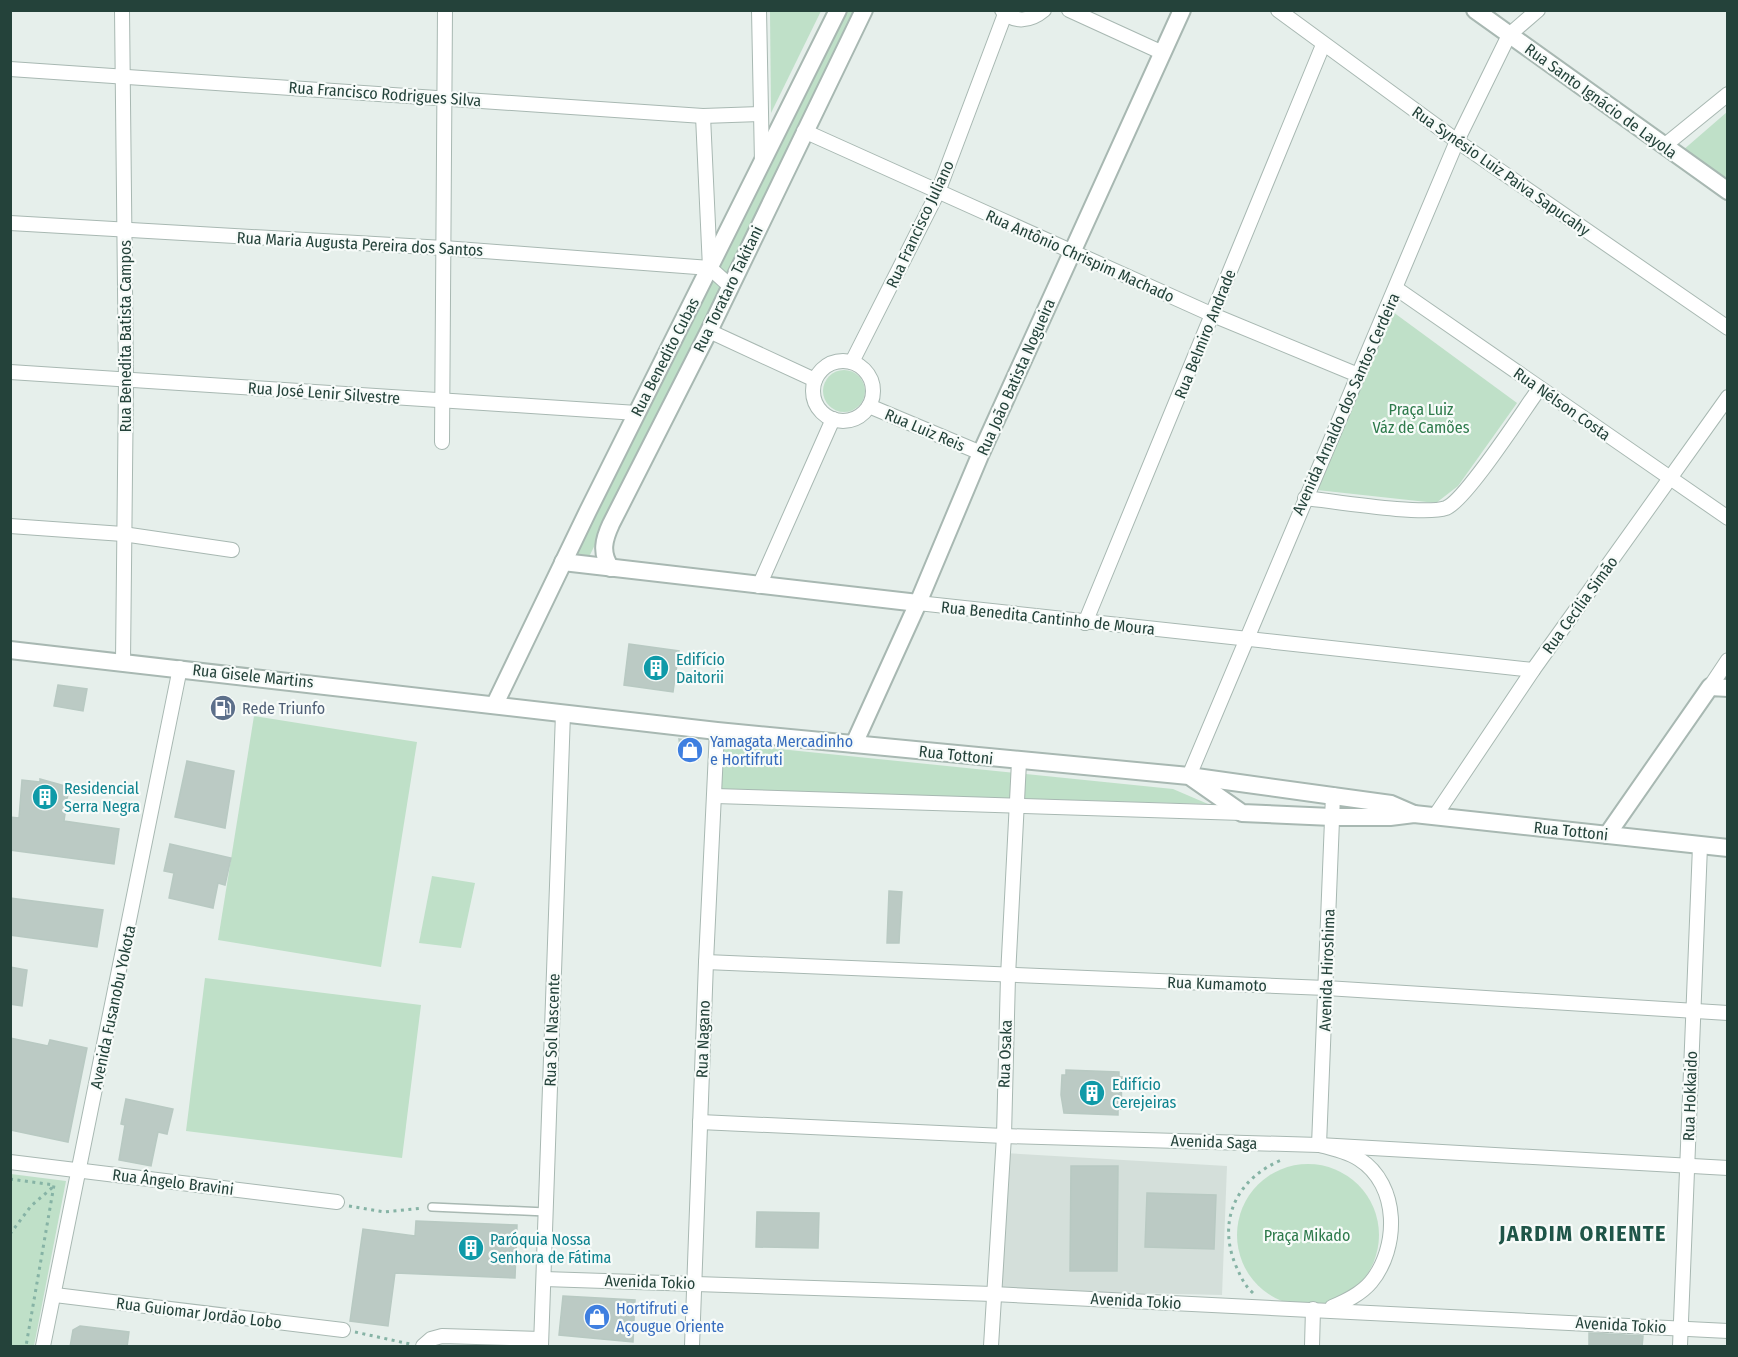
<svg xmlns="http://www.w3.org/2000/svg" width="1738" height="1357" font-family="'Fira Sans Condensed',sans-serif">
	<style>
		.built { fill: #d4dfda }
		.green { fill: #bfe0c8 }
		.building { fill: #bbcac4; stroke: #b8c9c2; stroke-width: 1.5 }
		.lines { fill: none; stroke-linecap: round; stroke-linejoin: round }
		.service-casing { stroke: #a8b8b2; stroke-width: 10 }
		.minor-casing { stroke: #a8b8b2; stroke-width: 16 }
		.tertiary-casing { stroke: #a8b8b2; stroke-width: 20 }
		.path { stroke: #86b3a5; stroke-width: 3; stroke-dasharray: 3 4.5; stroke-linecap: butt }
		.service { stroke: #fff; stroke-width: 7 }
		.minor { stroke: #fff; stroke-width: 14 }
		.tertiary { stroke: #fff; stroke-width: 16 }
		.labels { text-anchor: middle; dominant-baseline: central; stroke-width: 4.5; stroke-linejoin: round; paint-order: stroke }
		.street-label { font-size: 16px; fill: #24423a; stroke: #f7fbf9 }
		.park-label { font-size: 16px; fill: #2d7a4b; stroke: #f7fbf9 }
		.culture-label { font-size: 16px; fill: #0d838f; stroke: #f7fbf9; text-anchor: start }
		.service-label { font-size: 16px; fill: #4e5e75; stroke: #f7fbf9; text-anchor: start }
		.shop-label { font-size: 16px; fill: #366cbe; stroke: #f7fbf9; text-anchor: start }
		.district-label { font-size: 22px; font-weight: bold; letter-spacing: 1.5px; fill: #1f5548; stroke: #f7fbf9 }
	</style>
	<rect width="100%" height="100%" fill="#e6efeb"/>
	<path class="built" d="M1004 1153 1227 1166 1222 1295 1001 1290Z"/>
	<g class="green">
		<path d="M770 11H821L771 113Z"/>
		<path d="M841 11H855L589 557 577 555 606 489Z"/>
		<path d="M1727 112V181L1682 151Z"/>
		<path d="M1393 312 1517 403 1458 486 1436 503 1317 490Z"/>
		<circle cx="844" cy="391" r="21"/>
		<path d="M254 716 417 742 381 967 218 940Z"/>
		<path d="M721 743 1173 789 1208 804 719 790Z"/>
		<path d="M432 876 475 883 461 948 419 943Z"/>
		<path d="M205 978 421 1005 402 1158 186 1131Z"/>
		<circle cx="1308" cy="1235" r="71"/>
		<path d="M11 1174 66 1181 34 1346H11Z"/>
	</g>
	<g class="building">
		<path d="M629 644 679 651 673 692 624 685Z"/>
		<path d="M58 685 87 689 83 711 54 706Z"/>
		<path d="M679 739 700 742 698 760 681 758Z"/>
		<path d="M187 761 234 771 225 828 175 817Z"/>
		<path d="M40 779 69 787 64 821 119 829 114 864 10 850V817L19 818 22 780 40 782Z"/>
		<path d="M170 844 231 858 225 885 218 883 213 908 169 898 174 873 164 871Z"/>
		<path d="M889 891 902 892 899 943H887Z"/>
		<path d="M10 898 103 910 97 947 10 935Z"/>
		<path d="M10 967 27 970 22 1006 10 1004Z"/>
		<path d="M10 1038 48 1046 50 1040 87 1048 68 1142 10 1130Z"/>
		<path d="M1066 1070 1119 1072V1077H1122L1121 1109H1118V1115L1064 1113 1061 1095 1062 1075H1066Z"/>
		<path d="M126 1099 173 1109 167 1134 158 1132 151 1166 119 1160 125 1125 121 1124Z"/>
		<path d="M1071 1166H1118L1117 1271H1070Z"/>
		<path d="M1147 1193 1216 1195 1214 1249 1145 1247Z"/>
		<path d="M757 1212 819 1213 818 1248 756 1247Z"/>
		<path d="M416 1221 517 1225 515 1278 395 1273 388 1326 350 1321 363 1229 415 1236Z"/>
		<path d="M563 1296 635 1300 633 1342 559 1335Z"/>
		<path d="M80 1326 129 1332 127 1347H70L73 1330Z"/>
		<path d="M1589 1333 1643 1336 1642 1347H1589Z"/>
	</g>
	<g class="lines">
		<g class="service-casing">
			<path id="service" d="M432 1207 546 1212"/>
		</g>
		<g class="minor-casing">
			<g id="minor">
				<path d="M122 10 126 380 123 661"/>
				<path d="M759 10 762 163"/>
				<path d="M1002 10C1014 24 1031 21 1044 10"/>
				<path d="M1069 10 1163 53"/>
				<path d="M1278 10 1457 141 1728 328"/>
				<path d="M10 69 703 116 760 114"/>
				<path d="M703 116 710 268 730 286"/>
				<path d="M804 131 1213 315 1358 375"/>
				<path d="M1664 146 1728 94"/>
				<path d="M10 223 444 248 710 268"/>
				<path d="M1397 289 1728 518"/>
				<path d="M709 331 815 380"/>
				<circle cx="843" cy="391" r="30"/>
				<path d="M852 362 938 192 1005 14"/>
				<path d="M10 372 637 413"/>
				<path d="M869 406 981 453"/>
				<path d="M442 442 445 10"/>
				<path d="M1305 498C1334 501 1423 516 1446 508 1466 500 1523 411 1539 389"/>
				<path d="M10 526 123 534 232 550"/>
				<path d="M759 586 833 419"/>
				<path d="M918 603 1533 670"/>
				<path d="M1085 623 1323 45"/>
				<path d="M1710 687 1728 660"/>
				<path d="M1189 776 1457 141 1509 35 1538 10"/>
				<path d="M715 796 1242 813"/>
				<path d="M1435 816 1533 670 1728 397"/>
				<path d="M706 962 1326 988 1728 1013"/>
				<path d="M700 1122 1004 1136 1319 1145 1728 1168"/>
				<path d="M10 1162 337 1202"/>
				<path d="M544 1279 993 1294 1728 1331"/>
				<path d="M55 1295 343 1330"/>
				<path d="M1332 1307C1346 1301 1361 1294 1371 1282 1399 1248 1400 1185 1359 1159 1348 1152 1332 1148 1319 1145L1333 795"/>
				<path d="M43 1346 180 668"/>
				<path d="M423 1346 431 1339 442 1336 541 1339"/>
				<path d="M541 1346 563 713"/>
				<path d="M692 1346 706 962 717 731"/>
				<path d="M991 1346 1004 1136 1008 976 1019 762"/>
				<path d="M1312 1346 1313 1309"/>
				<path d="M1680 1346 1700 846"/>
			</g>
		</g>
		<g class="tertiary-casing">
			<g id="tertiary">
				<path d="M1475 10 1728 191"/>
				<path d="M563 562 918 603"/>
				<path d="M611 568C600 553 604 539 611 524L709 331 864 10"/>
				<path d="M10 650 717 731 1189 776 1391 804 1414 814"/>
				<path d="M495 704 588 511 838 10"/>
				<path d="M854 744 918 603 981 453 1182 10"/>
				<path d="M1192 778 1242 813 1332 817H1390L1414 814 1728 848"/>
				<path d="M1607 835 1710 687 1728 688"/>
			</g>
		</g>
		<g class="path">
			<path d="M10 1179 54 1185 26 1346"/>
			<path d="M349 1206 384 1212 423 1208"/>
			<path d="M10 1234 31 1206 53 1187"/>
			<path d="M1253 1293C1244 1285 1241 1277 1236 1266 1216 1219 1238 1177 1284 1159"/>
			<path d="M355 1332 410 1344"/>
		</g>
		<use href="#service" class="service"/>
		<use href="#minor" class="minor"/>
		<use href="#tertiary" class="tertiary"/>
	</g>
	<defs>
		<g id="building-disc" transform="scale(1.35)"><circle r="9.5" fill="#0f9aa8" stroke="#f7fbf9"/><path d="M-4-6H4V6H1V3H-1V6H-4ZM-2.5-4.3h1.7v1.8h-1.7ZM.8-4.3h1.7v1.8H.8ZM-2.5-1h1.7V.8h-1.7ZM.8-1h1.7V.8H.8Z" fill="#fff"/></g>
		<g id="fuel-disc" transform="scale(1.35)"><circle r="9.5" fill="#5c6f8a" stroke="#f7fbf9"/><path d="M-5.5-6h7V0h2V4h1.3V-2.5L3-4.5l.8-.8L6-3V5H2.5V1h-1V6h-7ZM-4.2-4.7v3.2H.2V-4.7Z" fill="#fff"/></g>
		<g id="shop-disc" transform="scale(1.35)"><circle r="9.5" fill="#3f7fe0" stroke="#f7fbf9"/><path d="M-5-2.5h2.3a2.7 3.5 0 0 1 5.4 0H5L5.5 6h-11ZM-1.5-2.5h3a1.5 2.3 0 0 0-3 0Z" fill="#fff"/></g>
	</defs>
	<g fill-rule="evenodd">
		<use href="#building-disc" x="656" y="668"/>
		<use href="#fuel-disc" x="223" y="708"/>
		<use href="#shop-disc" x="690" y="750"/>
		<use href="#building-disc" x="45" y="797"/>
		<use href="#building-disc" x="1092" y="1093"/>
		<use href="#building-disc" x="471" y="1248"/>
		<use href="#shop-disc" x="597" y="1317"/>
	</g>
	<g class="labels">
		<g class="street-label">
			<text transform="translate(385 94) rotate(4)">Rua Francisco Rodrigues Silva</text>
			<text transform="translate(1601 101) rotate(36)">Rua Santo Ignácio de Layola</text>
			<text transform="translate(1501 171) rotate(35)">Rua Synésio Luiz Paiva Sapucahy</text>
			<text transform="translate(920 224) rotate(-65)">Rua Francisco Juliano</text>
			<text transform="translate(360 244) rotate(3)">Rua Maria Augusta Pereira dos Santos</text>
			<text transform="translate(1080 256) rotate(24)">Rua Antônio Chrispim Machado</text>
			<text transform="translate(728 289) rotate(-64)">Rua Torataro Takitani</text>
			<text transform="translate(1205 334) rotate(-68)">Rua Belmiro Andrade</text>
			<text transform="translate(125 336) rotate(-90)">Rua Benedita Batista Campos</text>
			<text transform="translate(665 357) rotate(-63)">Rua Benedito Cubas</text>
			<text transform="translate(1016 377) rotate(-66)">Rua João Batista Nogueira</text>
			<text transform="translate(324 393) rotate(4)">Rua José Lenir Silvestre</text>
			<text transform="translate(1346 404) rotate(-66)">Avenida Arnaldo dos Santos Cerdeira</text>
			<text transform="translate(1562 404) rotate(35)">Rua Nélson Costa</text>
			<text transform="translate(925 430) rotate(23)">Rua Luiz Reis</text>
			<text transform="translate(1580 605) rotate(-54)">Rua Cecília Simão</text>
			<text transform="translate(1048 618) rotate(6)">Rua Benedita Cantinho de Moura</text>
			<text transform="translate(253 676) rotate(6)">Rua Gisele Martins</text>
			<text transform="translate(956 755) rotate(6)">Rua Tottoni</text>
			<text transform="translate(1571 831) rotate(6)">Rua Tottoni</text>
			<text transform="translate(1327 970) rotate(-88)">Avenida Hiroshima</text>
			<text transform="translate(1217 984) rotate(2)">Rua Kumamoto</text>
			<text transform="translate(113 1007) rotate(-78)">Avenida Fusanobu Yokota</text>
			<text transform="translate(552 1030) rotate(-88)">Rua Sol Nascente</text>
			<text transform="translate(703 1039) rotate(-88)">Rua Nagano</text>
			<text transform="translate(1005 1054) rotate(-88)">Rua Osaka</text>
			<text transform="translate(1690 1096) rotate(-88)">Rua Hokkaido</text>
			<text transform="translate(1214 1142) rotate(2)">Avenida Saga</text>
			<text transform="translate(173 1182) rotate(7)">Rua Ângelo Bravini</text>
			<text transform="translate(650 1282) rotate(2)">Avenida Tokio</text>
			<text transform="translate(1136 1301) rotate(3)">Avenida Tokio</text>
			<text transform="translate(199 1313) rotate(7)">Rua Guiomar Jordão Lobo</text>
			<text transform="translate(1621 1325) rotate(3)">Avenida Tokio</text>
		</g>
		<g class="park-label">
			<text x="1421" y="409">Praça Luiz<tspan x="1421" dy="18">Váz de Camões</tspan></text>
			<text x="1307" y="1235">Praça Mikado</text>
		</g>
		<g class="culture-label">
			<text x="676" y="659">Edifício<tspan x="676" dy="18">Daitorii</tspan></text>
			<text x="64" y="788">Residencial<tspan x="64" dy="18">Serra Negra</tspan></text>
			<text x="1112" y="1084">Edifício<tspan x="1112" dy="18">Cerejeiras</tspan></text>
			<text x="490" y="1239">Paróquia Nossa<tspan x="490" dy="18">Senhora de Fátima</tspan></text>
		</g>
		<g class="service-label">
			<text x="242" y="708">Rede Triunfo</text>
		</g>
		<g class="shop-label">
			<text x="710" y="741">Yamagata Mercadinho<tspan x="710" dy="18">e Hortifruti</tspan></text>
			<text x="616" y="1308">Hortifruti e<tspan x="616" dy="18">Açougue Oriente</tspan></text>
		</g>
		<g class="district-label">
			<text x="1583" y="1233">JARDIM ORIENTE</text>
		</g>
	</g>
	<rect width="1738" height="1357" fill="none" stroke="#24423a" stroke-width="24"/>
</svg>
